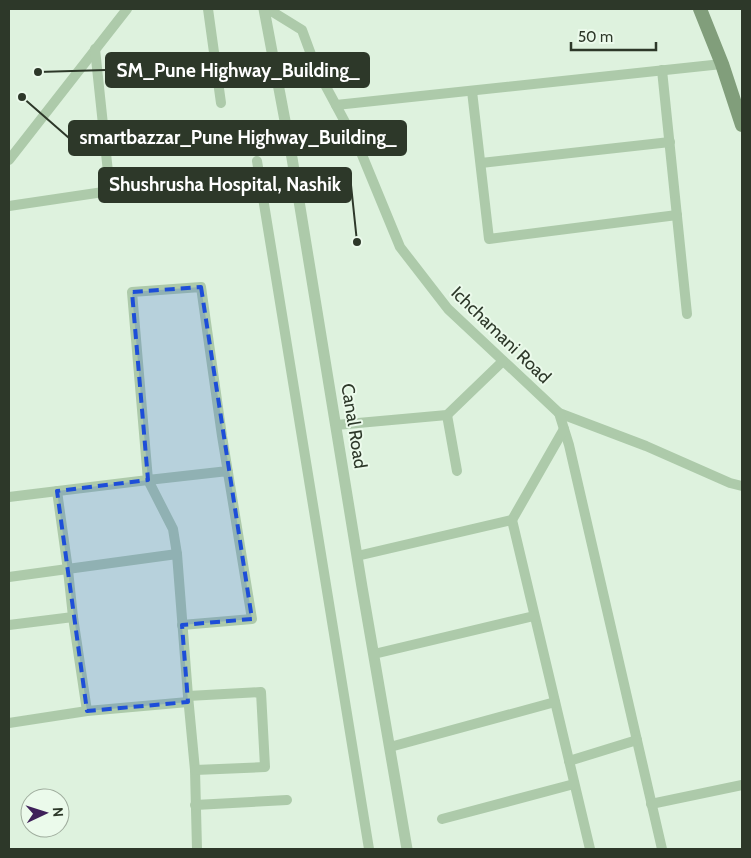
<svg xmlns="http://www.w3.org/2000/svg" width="751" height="858" font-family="Cabin,sans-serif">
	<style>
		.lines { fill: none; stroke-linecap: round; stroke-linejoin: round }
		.minor { stroke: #adcaaa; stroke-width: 10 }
		.tertiary { stroke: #adcaaa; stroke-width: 11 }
		.secondary { stroke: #819e7b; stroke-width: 14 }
		.marked { fill: #1d4ed8; fill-opacity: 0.2; stroke: #1d4ed8; stroke-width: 4; stroke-dasharray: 10 6; stroke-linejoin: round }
		.labels { text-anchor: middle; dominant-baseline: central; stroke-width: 4; stroke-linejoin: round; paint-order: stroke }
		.street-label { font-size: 18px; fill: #2d3829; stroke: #ebfaeb }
		.leader { fill: none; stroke: #2d3829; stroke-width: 2 }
		.callout-dot { fill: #2d3829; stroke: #ebfaeb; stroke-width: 2 }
		.callout { fill: #2d3829; stroke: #2d3829; stroke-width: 2 }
		.callout-label { font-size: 19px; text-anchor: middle; font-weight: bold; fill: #fff }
	</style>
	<rect width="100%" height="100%" fill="#def2de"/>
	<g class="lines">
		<g class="minor">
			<path d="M208 9 221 103"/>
			<path d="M268 9 302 30 316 68 360 150 400 247 448 309 559 413 646 446 730 483 742 486"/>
			<path d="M662 70 687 314"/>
			<path d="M472 91 489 239 677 215"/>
			<path d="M336 105 722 64"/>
			<path d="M9 160 127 9"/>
			<path d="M257 161 369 849"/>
			<path d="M481 163 670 142"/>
			<path d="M110 191 117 197 207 187"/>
			<path d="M9 206 110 191 95 49"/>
			<path d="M559 413 569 445 662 849"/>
			<path d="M447 415 457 471"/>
			<path d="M336 425 447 415 503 361"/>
			<path d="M57 491 68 570 73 617 87 711"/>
			<path d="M9 497 148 480 173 529 177 554 188 696 195 770 197 849"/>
			<path d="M512 520 564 429"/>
			<path d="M357 556 512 520 590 849"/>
			<path d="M9 577 177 554"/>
			<path d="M9 625 73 617"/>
			<path d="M182 625 252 619 222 436 201 287 132 292 148 480 228 471"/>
			<path d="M374 654 534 616"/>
			<path d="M188 696 261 692 265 767 195 770"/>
			<path d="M9 723 87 711 188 702"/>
			<path d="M390 747 555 702"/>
			<path d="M569 761 637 740"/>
			<path d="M651 804 742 785"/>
			<path d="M195 805 287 800"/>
			<path d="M442 819 574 784"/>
		</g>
		<path class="tertiary" d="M264 9 292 158 362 587 407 849"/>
		<path class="secondary" d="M700 9 722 64 742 125"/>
	</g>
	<path class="marked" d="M201 287 252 619 182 625 188 702 87 711 57 491 148 480 132 292Z"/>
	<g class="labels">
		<g class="street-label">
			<text transform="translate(501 335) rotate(44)">Ichchamani Road</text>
			<text transform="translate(354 426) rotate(81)">Canal Road</text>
		</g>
	</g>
	<path class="leader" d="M38 72L106 70M22 97L69 138M357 242L351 185"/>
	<g class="callout-dot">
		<circle cx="38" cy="72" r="5"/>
		<circle cx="22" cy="97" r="5"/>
		<circle cx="357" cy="242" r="5"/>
	</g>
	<g class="callout">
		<rect x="106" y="53" width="263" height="34" rx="5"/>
		<rect x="69" y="121" width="337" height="34" rx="5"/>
		<rect x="99" y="168" width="252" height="34" rx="5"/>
	</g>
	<g class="callout-label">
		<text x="238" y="77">SM_Pune Highway_Building_</text>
		<text x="238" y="144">smartbazzar_Pune Highway_Building_</text>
		<text x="225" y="191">Shushrusha Hospital, Nashik</text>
	</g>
	<rect width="751" height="858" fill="none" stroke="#2d3829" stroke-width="20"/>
	<g transform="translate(45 813) rotate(86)"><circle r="24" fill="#ebfaeb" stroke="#9fac9d"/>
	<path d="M0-4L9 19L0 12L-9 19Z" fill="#3e2059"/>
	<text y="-8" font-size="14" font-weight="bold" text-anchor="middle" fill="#2d3829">N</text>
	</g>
	<path d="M571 42v8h85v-8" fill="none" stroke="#2d3829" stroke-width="2.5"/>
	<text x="578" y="42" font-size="15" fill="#2d3829" stroke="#ebfaeb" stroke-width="4" paint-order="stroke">50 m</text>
</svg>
